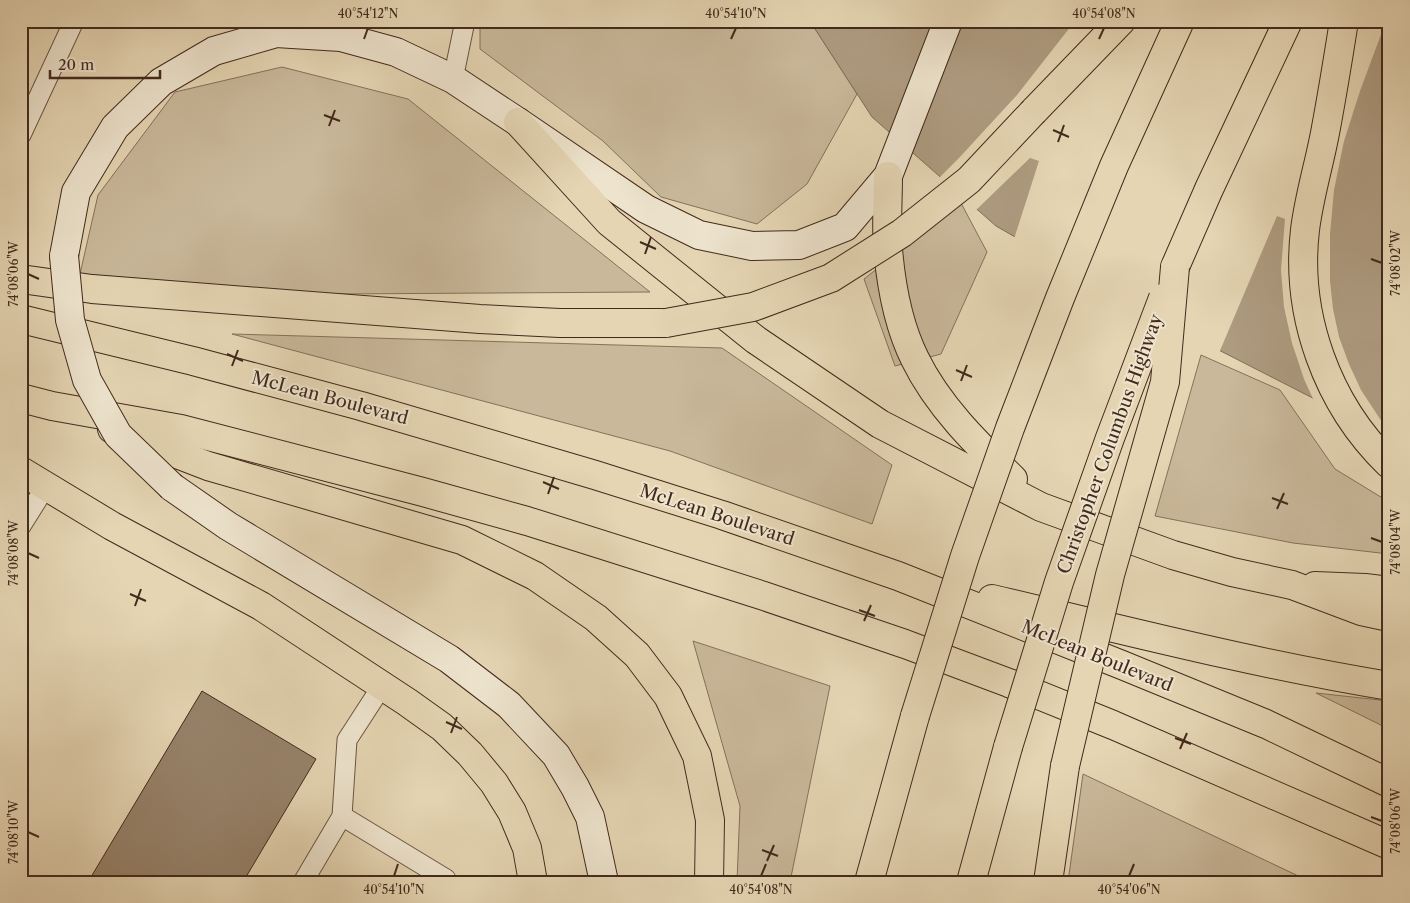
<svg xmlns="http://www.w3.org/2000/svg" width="1410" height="903" font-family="'Libre Caslon Text',serif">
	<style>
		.green { fill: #c9b89a; stroke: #86715c }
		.water { fill: #ae9b80; stroke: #836e58 }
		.pier { fill: #e5d5b3 }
		.building { fill: #97836b; stroke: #432a1d }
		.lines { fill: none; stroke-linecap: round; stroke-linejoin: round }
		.lane-casing { stroke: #6c5542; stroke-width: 21 }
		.secondary-casing { stroke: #432a1d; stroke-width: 30 }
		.primary-casing { stroke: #432a1d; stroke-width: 30 }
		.highway-casing { stroke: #432a1d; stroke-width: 30 }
		.lane { stroke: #eee4ce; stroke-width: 19 }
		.secondary { stroke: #eee4ce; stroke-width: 28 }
		.primary { stroke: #e5d5b3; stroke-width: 28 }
		.highway { stroke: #e5d5b3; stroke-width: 28 }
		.secondary-bridge-casing { stroke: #432a1d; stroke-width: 30; stroke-linecap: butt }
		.highway-bridge-casing { stroke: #432a1d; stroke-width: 30; stroke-linecap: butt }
		.secondary-bridge { stroke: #eee4ce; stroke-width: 28 }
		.highway-bridge { stroke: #e5d5b3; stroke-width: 28 }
		.ticks { fill: none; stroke: #432a1d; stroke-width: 2 }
		.labels { text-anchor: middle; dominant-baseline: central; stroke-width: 4; stroke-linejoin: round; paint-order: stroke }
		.street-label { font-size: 18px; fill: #432a1d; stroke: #eee4ce }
		.neatline { fill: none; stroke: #432a1d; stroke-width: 2 }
		.ticks-label { font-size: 12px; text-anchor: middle; fill: #432a1d }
	</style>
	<rect width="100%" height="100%" fill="#e5d5b3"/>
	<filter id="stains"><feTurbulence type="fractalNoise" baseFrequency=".004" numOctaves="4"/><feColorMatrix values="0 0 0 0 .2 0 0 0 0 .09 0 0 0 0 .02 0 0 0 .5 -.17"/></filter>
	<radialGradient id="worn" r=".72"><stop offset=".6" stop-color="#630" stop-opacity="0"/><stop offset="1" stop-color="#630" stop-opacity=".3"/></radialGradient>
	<g class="green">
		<path d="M480 21H810L857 94 807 184 757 224 661 197 603 141 480 49Z"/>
		<path d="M282 67 408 99 650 292 335 294 80 274 98 195 175 92Z"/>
		<path d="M961 203 987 252 941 354 895 366 864 279Z"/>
		<path d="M232 334 722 348 892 465 872 524 670 451Z"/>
		<path d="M1201 355 1280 390 1335 469 1389 502V554L1293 543 1155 516Z"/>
		<path d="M693 641 830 686 790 882H737L740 806Z"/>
		<path d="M1316 693 1389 701V729Z"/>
		<path d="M1083 774 1311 882H1068Z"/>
	</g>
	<path class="water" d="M810 21H1389V437L1158 319 996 226 872 117Z"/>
	<path class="pier" d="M1075 21H1386L1360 91 1344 141 1334 190 1330 234V281L1333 309 1339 337 1349 364 1361 390 1380 419 1389 429V439L1314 401 1304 379 1292 343 1284 307 1281 270 1285 219 1277 216 1219 353 1157 321 1014 239 1039 161 1030 158 975 211 938 179 959 158 1017 95Z"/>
	<path class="building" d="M202 691 316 759 243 882H88Z"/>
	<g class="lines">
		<g class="lane-casing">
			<g id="lane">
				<path d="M453 79 465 21"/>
				<path d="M21 135 74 21"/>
				<path d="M21 526 46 486"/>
				<path d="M342 816 446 879 447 882"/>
				<path d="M303 882 342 816 347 740 382 686"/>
			</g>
		</g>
		<g class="secondary-casing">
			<g id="secondary">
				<path d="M64 256 76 192 115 127 161 82 214 51 276 33 341 37 396 52 453 79 518 122 646 209 699 235 752 246 799 245 845 227 888 176 948 21"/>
				<path d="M172 487 228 526 449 659 509 705 556 755 575 787 590 817 604 882"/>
			</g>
		</g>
		<g class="primary-casing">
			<path id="primary" d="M21 471 112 526 261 606 407 702 442 727 470 754 494 783 512 812 527 848 533 882"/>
		</g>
		<g class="highway-casing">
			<g id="highway">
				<path d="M1344 21C1338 59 1332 96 1325 133 1319 165 1309 197 1305 230 1295 315 1327 404 1389 464"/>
				<path d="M1034 111 1121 21"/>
				<path d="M518 122 609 222 756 340 880 424 1041 507 1173 555 1232 572 1292 585 1361 611 1389 617"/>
				<path d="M888 176C888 200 886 225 888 249 891 285 899 327 915 359 938 406 976 443 1013 479"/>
				<path d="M1175 267 1209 189 1288 21"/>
				<path d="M21 279 92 289 480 319 560 323H666"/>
				<path d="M21 319 193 361 361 406 595 475 722 515 898 576 1122 665 1266 724 1389 783"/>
				<path d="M21 398 52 406 181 429 423 492 527 521 764 596 905 644 1009 683 1113 725 1389 845"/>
				<path d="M112 429 208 466 462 540 535 576 596 618 637 655 668 696 697 756 710 820 709 882"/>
				<path d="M1315 586 1365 588 1389 591"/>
				<path d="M992 599C1124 630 1255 664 1389 686"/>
				<path d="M869 882 915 716"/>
				<path d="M971 882 1008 747"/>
				<path d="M1048 882 1065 766"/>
			</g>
		</g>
		<use href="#lane" class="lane"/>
		<use href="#secondary" class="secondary"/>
		<use href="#primary" class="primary"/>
		<use href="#highway" class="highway"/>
		<g class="secondary-bridge-casing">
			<path id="secondary-bridge" d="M64 256 70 320 87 380 118 435 172 487"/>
		</g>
		<g class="highway-bridge-casing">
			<g id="highway-bridge">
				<path d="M666 323 753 307 831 278 902 233 969 180 1034 111"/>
				<path d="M915 716 965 556 1010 428 1060 298 1114 166 1180 21"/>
				<path d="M1008 747 1059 582 1110 438 1163 298"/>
				<path d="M1065 766 1110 575 1165 382 1175 267"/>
			</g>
		</g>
		<use href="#secondary-bridge" class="secondary-bridge"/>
		<use href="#highway-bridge" class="highway-bridge"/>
	</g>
	<path class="ticks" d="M364 39 368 28M731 39 736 28M1099 39 1104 28M324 115 340 121M329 126 335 110M1053 130 1069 137M1058 142 1064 125M640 242 656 249M645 254 651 237M1371 259 1382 263M28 274 39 279M227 354 243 361M232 366 238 350M956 370 972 377M961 381 967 365M543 482 559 489M548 494 554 477M1272 498 1288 504M1277 509 1284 493M1371 538 1382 542M28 553 39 558M130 594 146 601M135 606 141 589M859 610 875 616M864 621 871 605M446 722 462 729M451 733 457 717M1175 738 1191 744M1180 749 1187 733M1371 817 1382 821M28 832 39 837M762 850 778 856M767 861 774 845M394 876 398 864M761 876 766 864M1129 876 1134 864"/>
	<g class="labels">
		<g class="street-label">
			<text transform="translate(330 398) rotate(15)">McLean Boulevard</text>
			<text transform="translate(1110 444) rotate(-70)">Christopher Columbus Highway</text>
			<text transform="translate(717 515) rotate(18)">McLean Boulevard</text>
			<text transform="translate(1097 656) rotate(22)">McLean Boulevard</text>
		</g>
	</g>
	<rect width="1410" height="903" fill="none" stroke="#e5d5b3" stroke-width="55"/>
	<path d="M50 70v8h110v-8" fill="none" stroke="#432a1d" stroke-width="2.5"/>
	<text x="58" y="70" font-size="15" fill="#432a1d" stroke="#eee4ce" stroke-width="4" paint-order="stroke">20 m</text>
	<rect x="28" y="28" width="1354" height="848" class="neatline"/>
	<g class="ticks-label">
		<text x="368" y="18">40°54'12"N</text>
		<text x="736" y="18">40°54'10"N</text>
		<text x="1104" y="18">40°54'08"N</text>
		<text transform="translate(1396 263) rotate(-90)" y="4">74°08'02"W</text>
		<text transform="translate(14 274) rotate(-90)" y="4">74°08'06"W</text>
		<text transform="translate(1396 542) rotate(-90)" y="4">74°08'04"W</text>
		<text transform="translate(14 553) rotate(-90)" y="4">74°08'08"W</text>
		<text transform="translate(1396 821) rotate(-90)" y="4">74°08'06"W</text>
		<text transform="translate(14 832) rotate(-90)" y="4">74°08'10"W</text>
		<text x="394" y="894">40°54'10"N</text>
		<text x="761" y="894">40°54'08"N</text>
		<text x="1129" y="894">40°54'06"N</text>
	</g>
	<rect width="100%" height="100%" filter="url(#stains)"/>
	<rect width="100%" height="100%" fill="url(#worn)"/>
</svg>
